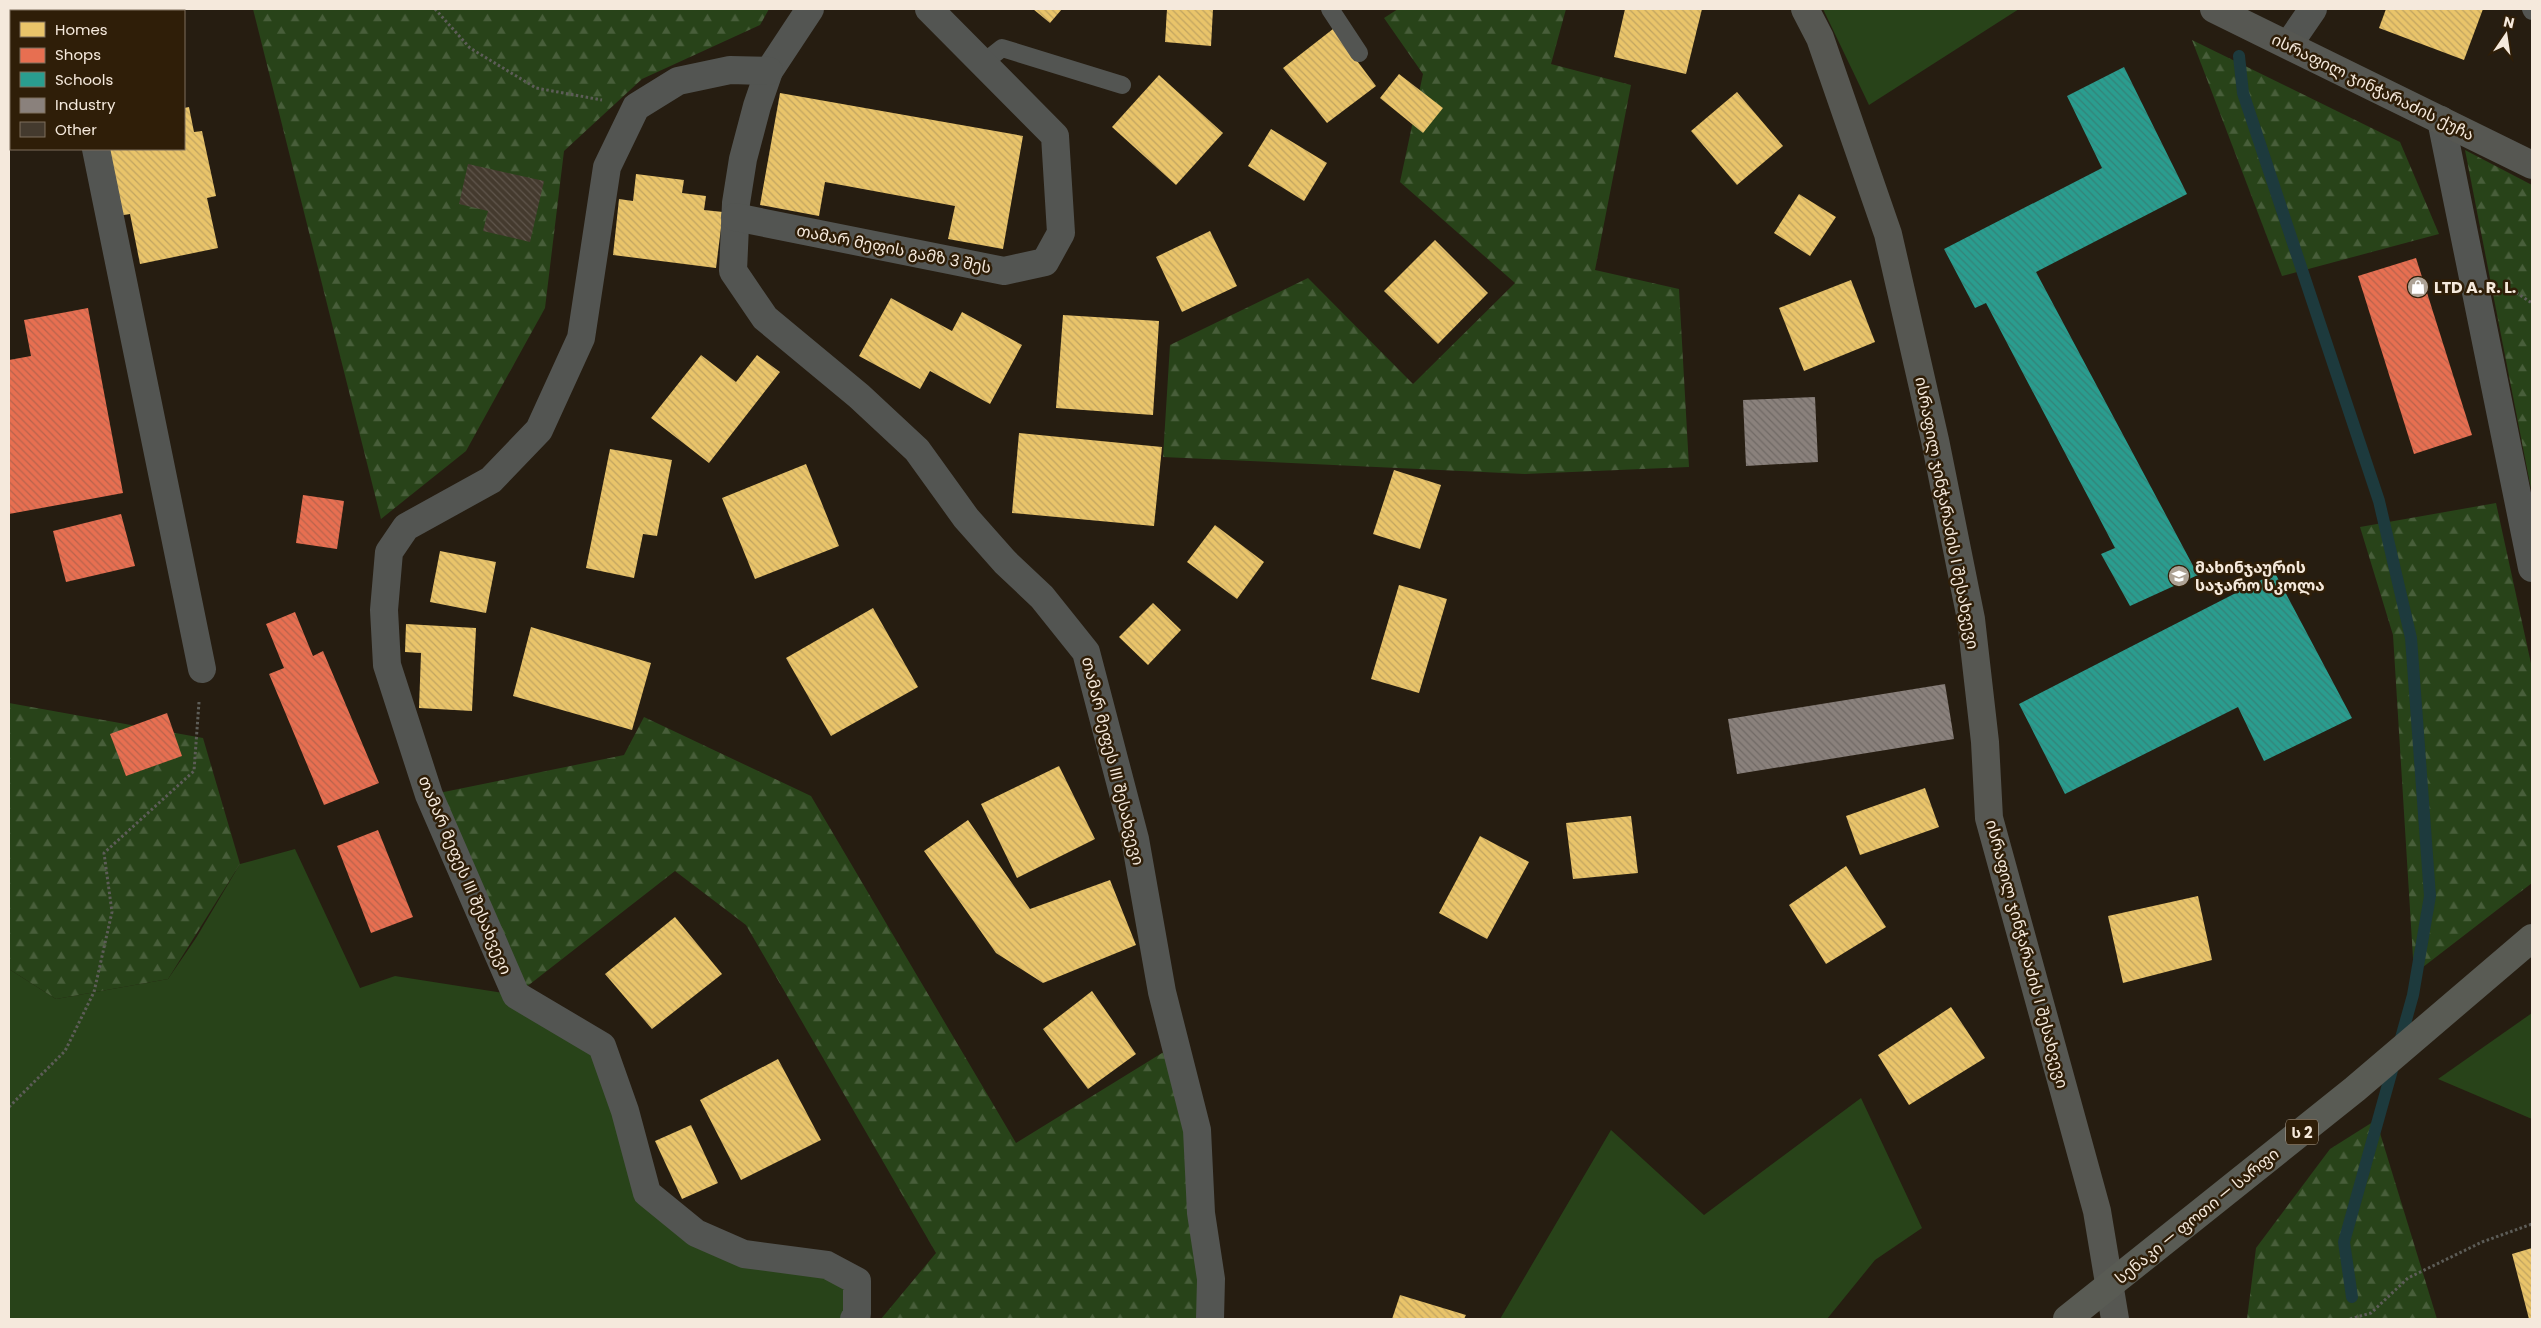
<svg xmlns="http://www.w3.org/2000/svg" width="2541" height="1328" font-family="Poppins,'Noto Sans Georgian',sans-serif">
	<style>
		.grass { fill: #284319 }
		.forest { fill: url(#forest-firs) }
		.homes { fill: url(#homes-back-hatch) }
		.shops { fill: url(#shops-back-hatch) }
		.schools { fill: url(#schools-back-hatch) }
		.industry { fill: url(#industry-back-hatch) }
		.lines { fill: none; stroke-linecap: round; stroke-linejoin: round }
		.stream { stroke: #1d3a3d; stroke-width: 12 }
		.building { fill: url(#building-back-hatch) }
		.path { stroke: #5d5d58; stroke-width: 3; stroke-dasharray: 2.5 2.5; stroke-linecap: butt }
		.lane { stroke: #535552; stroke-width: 18 }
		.street { stroke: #535552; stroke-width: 28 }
		.secondary { stroke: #565752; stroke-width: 28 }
		.highway-bridge { stroke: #595b54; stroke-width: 28 }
		.labels { text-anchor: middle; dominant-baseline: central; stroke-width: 5; stroke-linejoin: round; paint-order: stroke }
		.shield { fill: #2f1e08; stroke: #baac9c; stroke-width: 1 }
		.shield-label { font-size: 15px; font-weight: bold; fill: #f5e9dc }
		.street-label { font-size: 16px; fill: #f5e9dc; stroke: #2f1e08 }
		.poi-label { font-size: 16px; font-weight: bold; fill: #f5e9dc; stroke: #2f1e08; text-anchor: start }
	</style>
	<defs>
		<pattern id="forest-firs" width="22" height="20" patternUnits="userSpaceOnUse" patternTransform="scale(1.25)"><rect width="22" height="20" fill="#284319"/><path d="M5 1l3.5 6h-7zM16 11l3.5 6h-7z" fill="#485e3a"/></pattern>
		<pattern id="homes-back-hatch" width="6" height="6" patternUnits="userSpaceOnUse" patternTransform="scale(1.25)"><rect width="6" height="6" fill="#e9c46a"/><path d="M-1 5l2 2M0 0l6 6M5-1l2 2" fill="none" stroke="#c1a460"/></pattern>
		<pattern id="shops-back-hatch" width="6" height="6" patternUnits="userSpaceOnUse" patternTransform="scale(1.25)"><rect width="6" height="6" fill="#e76f51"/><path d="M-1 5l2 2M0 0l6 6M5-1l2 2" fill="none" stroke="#b8634c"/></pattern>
		<pattern id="schools-back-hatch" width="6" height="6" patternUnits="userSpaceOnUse" patternTransform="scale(1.25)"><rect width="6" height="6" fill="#2a9d8f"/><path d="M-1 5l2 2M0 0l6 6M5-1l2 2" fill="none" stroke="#348378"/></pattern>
		<pattern id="industry-back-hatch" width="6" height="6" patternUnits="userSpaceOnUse" patternTransform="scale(1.25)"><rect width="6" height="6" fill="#8a817c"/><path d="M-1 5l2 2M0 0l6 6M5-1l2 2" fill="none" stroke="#706965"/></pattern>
		<pattern id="building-back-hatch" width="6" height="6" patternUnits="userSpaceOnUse" patternTransform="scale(1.25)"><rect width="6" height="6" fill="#443a2e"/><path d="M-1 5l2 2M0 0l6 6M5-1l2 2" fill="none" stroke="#60564c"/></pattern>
	</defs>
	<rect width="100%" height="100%" fill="#261d11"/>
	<g class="grass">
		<path d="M1823 9H2019L1869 105Z"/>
		<path d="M295 849 360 988 395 976 516 995 602 1046 647 1193 696 1233 857 1281 854 1319H9V969L56 999 168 979 196 938 240 864Z"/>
		<path d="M2532 1013V1119L2438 1079Z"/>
		<path d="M1861 1098 1922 1228 1875 1260 1827 1319H1500L1611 1130 1704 1215Z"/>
	</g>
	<g class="forest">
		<path d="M253 9H769L760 25 642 79 564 151 545 308 466 451 381 519Z"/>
		<path d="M1398 9H1566L1551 64 1631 85 1595 270 1679 289 1689 467 1525 474 1163 457 1170 345 1308 278 1413 384 1515 283 1400 182 1423 74 1384 18Z"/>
		<path d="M2192 40 2400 142 2439 234 2282 276Z"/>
		<path d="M2465 150 2532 185V494Z"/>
		<path d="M2496 503 2532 668V883L2414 974 2393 635 2360 527Z"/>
		<path d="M9 703 203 738 240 864 168 979 56 999 9 969Z"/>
		<path d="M644 717 811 796 1016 1143 1175 1045 1210 1319H881L936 1253 746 925 675 871 516 995 429 795 624 755Z"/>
		<path d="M2376 1120 2437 1319H2247L2256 1248 2330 1149Z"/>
	</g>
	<g class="homes">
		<path d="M1033 9H1062L1050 23Z"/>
		<path d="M1167 9H1213L1211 46 1165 42Z"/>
		<path d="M1625 9H1702L1686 74 1614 57Z"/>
		<path d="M2386 9H2483L2464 60 2379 28Z"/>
		<path d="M1333 29 1376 86 1327 123 1283 68Z"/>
		<path d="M1399 74 1443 108 1423 133 1380 98Z"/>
		<path d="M1159 75 1223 133 1176 185 1112 127Z"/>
		<path d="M1737 92 1783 146 1737 185 1691 131Z"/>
		<path d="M780 93 1023 136 1003 249 948 239 955 206 825 182 819 216 760 205Z"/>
		<path d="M189 107 194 132 202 131 216 196 207 198 218 248 140 264 130 214 118 216 105 151 117 149H184V108Z"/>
		<path d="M1271 129 1327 163 1304 201 1248 166Z"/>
		<path d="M636 174 684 180 682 193 706 196 704 210 723 212 716 268 613 255 619 199 633 201Z"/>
		<path d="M1799 194 1836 217 1810 256 1774 233Z"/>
		<path d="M1210 231 1237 286 1182 312 1156 257Z"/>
		<path d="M1435 240 1488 293 1438 344 1384 291Z"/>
		<path d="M1851 280 1875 342 1804 371 1779 308Z"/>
		<path d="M891 298 952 331 962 312 1022 345 990 404 930 371 920 389 859 356Z"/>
		<path d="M1063 315 1159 321 1153 415 1056 408Z"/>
		<path d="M701 355 736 382 757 355 780 372 709 463 651 418Z"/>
		<path d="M1019 433 1162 447 1154 526 1012 513Z"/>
		<path d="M610 449 672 460 657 536 643 534 634 578 586 568Z"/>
		<path d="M806 464 839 546 755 579 722 498Z"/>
		<path d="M1394 470 1441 485 1420 549 1373 534Z"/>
		<path d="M1215 525 1264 562 1237 599 1187 562Z"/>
		<path d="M440 551 496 562 486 613 430 602Z"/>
		<path d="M1399 585 1447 599 1419 693 1371 679Z"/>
		<path d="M1153 603 1181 630 1148 665 1119 637Z"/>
		<path d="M873 608 918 687 831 736 786 658Z"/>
		<path d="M406 624 476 628 472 711 419 708 421 653 405 652Z"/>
		<path d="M531 627 651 663 632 730 513 696Z"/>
		<path d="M1059 766 1095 839 1017 878 981 804Z"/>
		<path d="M1925 788 1939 827 1860 855 1846 816Z"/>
		<path d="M1631 816 1638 873 1573 879 1566 823Z"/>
		<path d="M968 820 1030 909 1110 880 1136 945 1043 983 996 953 924 851Z"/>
		<path d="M1480 836 1529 862 1487 939 1439 913Z"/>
		<path d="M1846 866 1886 927 1826 964 1789 905Z"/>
		<path d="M2198 896 2212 960 2123 983 2108 916Z"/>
		<path d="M675 917 722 974 652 1029 605 974Z"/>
		<path d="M1092 991 1136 1054 1088 1089 1043 1029Z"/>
		<path d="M1951 1007 1985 1058 1909 1105 1878 1055Z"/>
		<path d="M778 1059 821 1140 741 1180 700 1100Z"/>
		<path d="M691 1125 718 1183 682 1199 655 1141Z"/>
		<path d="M2532 1248V1319H2529L2512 1254Z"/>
		<path d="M1400 1295 1466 1315 1464 1319H1392Z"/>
	</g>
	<g class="shops">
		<path d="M2416 258 2472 435 2414 454 2358 276Z"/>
		<path d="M88 308 123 493 9 514V360L31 356 24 320Z"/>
		<path d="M303 495 344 501 337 549 296 543Z"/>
		<path d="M121 514 135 566 66 582 53 531Z"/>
		<path d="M295 612 313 656 323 651 379 783 324 805 269 674 284 668 266 624Z"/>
		<path d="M167 713 182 756 126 776 110 734Z"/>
		<path d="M378 830 413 917 371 933 337 846Z"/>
	</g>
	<g class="schools">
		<path d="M2124 67 2187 194 2036 272 2198 575 2130 606 2101 554 2115 548 1986 303 1975 308 1944 249 2102 168 2067 96Z"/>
		<path d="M2275 573 2352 718 2264 761 2238 707 2065 794 2019 704Z"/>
	</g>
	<g class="industry">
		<path d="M1815 397 1818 462 1746 466 1743 400Z"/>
		<path d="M1945 684 1954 739 1737 774 1728 719Z"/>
	</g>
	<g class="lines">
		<path class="stream" d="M2239 56 2243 93 2379 501 2411 638 2430 896 2413 995 2344 1242 2352 1297"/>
	</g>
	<path class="building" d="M468 164 544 181 530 242 483 231 488 211 459 204Z"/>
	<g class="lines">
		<g class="path">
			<path d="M435 9 470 48 536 88 602 100"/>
			<path d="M2512 290 2532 303"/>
			<path d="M9 1107 65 1051 94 992 112 912 104 853 194 771 199 702"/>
			<path d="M2350 1319 2371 1313 2408 1278 2482 1242 2532 1224"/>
		</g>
		<g class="lane">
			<path d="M1330 9 1359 53"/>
			<path d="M2531 9 2532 11"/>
			<path d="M983 63 1002 48 1122 85"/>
		</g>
		<g class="street">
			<path d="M67 9V11"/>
			<path d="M810 9 769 71 757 106 743 159 736 203 733 271 765 318 859 396 917 450 966 518 1005 562 1042 597 1086 652 1135 839 1162 992 1197 1130 1201 1213 1211 1279 1210 1319"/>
			<path d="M2289 44 2313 9"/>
			<path d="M769 71 730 70 678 81 636 107 607 167 581 338 539 430 491 480 406 527 389 552 384 610 387 665 429 795 516 995 602 1046 625 1111 647 1193 696 1233 744 1254 827 1265 857 1281V1314L854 1319"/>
			<path d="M2441 120 2532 568"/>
			<path d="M96 149 202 669"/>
			<path d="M735 217 1004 271 1045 262 1061 233 1055 136 929 9"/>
		</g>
		<g class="secondary">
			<path d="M1805 9 1820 38 1888 234 1935 440 1971 619 1985 742 1989 818 2097 1211 2115 1319"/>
			<path d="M2214 9 2532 165"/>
		</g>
		<path class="highway-bridge" d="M2067 1319 2355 1089 2532 938"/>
	</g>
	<defs>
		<g id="shop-disc" transform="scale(1.125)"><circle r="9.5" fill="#ada295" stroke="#2f1e08"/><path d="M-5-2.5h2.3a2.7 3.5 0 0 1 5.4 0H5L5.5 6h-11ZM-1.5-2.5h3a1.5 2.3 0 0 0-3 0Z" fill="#fff"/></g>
		<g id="school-disc" transform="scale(1.125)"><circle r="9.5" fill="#ada295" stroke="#2f1e08"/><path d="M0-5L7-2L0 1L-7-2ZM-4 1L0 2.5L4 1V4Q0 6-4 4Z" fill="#fff"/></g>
	</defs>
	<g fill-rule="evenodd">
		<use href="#shop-disc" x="2418" y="287"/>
		<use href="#school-disc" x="2179" y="576"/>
	</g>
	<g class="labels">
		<rect class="shield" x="2286" y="1119.5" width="32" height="25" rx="4"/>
		<g class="shield-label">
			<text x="2302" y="1132">ს 2</text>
		</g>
		<g class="street-label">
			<text transform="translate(2373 87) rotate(26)">ისრაფილ ჯინჭარაძის ქუჩა</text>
			<text transform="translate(894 249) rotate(11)">თამარ მეფის გამზ 3 შეს</text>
			<text transform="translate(1947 513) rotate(79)">ისრაფილ ჯინჭარაძის I შესახვევი</text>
			<text transform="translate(1113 761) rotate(76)">თამარ მეფეს III შესახვევი</text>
			<text transform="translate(465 875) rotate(67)">თამარ მეფეს III შესახვევი</text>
			<text transform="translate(2027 954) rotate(75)">ისრაფილ ჯინჭარაძის I შესახვევი</text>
			<text transform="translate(2197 1216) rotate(-39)">სენაკი — ფოთი — სარფი</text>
		</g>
		<g class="poi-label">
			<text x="2434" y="287">LTD A. R. L.</text>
			<text x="2195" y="567">მახინჯაურის<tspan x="2195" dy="18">საჯარო სკოლა</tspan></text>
		</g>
	</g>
	<rect width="2541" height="1328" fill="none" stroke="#f5e9dc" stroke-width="20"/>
	<rect x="10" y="10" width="175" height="140" fill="#2f1e08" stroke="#7e6f5d"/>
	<rect x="20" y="22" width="25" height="15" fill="#e9c46a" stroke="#7e6f5d"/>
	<text x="55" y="35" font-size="15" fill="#f5e9dc">Homes</text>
	<rect x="20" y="48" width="25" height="15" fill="#e76f51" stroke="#7e6f5d"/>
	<text x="55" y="60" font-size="15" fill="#f5e9dc">Shops</text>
	<rect x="20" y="72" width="25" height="15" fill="#2a9d8f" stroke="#7e6f5d"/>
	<text x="55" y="85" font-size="15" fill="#f5e9dc">Schools</text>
	<rect x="20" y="98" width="25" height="15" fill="#8a817c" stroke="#7e6f5d"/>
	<text x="55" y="110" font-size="15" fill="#f5e9dc">Industry</text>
	<rect x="20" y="122" width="25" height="15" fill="#443a2e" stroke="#7e6f5d"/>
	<text x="55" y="135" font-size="15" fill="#f5e9dc">Other</text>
	<g transform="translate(2506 35) rotate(13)" stroke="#2f1e08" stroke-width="4" paint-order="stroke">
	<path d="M0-4L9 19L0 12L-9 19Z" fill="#f5e9dc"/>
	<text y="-8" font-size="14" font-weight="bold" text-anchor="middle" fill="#f5e9dc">N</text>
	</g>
</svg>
